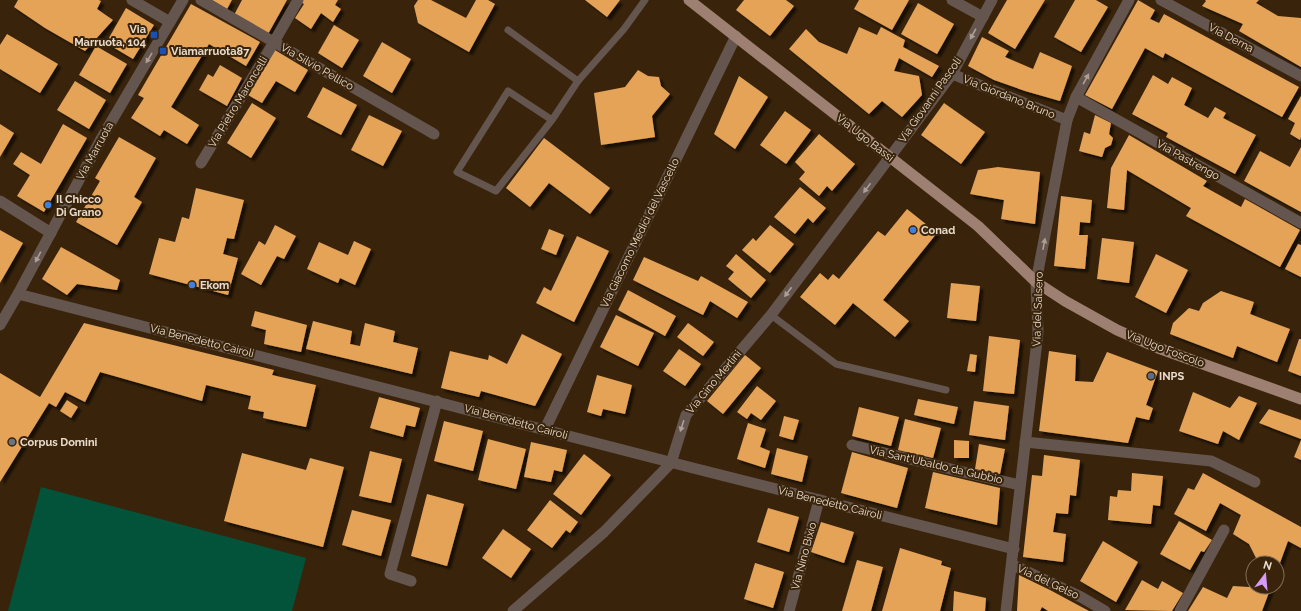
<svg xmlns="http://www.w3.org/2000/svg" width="1301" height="611" font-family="Raleway,sans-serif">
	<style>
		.green { fill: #025339 }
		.building { fill: #e5a358; filter: url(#shadow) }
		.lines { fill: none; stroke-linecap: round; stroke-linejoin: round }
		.service { stroke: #64554f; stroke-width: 7 }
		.minor { stroke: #64554f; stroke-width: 11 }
		.primary { stroke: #9e8073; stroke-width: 11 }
		.oneway { fill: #ae9f94 }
		.transit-dot { fill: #1a4fb4; stroke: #39240b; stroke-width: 1.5 }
		.shop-dot { fill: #3f7fe0; stroke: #39240b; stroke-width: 1.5 }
		.service-dot { fill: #5c6f8a; stroke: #39240b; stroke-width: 1.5 }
		.worship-dot { fill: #6b7280; stroke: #39240b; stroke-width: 1.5 }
		.labels { text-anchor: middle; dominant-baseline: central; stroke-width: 4; stroke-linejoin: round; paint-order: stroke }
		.poi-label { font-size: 11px; font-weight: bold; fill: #eadccd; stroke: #39240b; text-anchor: start }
		.street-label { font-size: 11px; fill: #eadccd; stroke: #39240b }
	</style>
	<defs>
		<filter id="shadow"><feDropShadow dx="3.5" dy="3.5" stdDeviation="1" flood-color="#0009"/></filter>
	</defs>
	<rect width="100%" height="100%" fill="#39240b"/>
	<path class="green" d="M41 487 306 558 292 611H8Z"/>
	<g class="building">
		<path d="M18 0H99L101 1 97 9 113 20 85 51 45 28 14 7Z"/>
		<path d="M212 0H232L227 9Z"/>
		<path d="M242 0H287L268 34 234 15Z"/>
		<path d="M301 0H338L335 5 341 9 333 22 321 13 311 29 295 18 304 4 300 2Z"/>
		<path d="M418 0H431L466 18 476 0H488L495 4 469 52 418 23 414 6Z"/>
		<path d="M585 0H620L607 17Z"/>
		<path d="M744 0H786L794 6 770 36 736 10Z"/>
		<path d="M859 0H909L892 30 854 9Z"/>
		<path d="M1007 0H1045L1015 49 988 33Z"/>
		<path d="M1075 0H1096L1108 7 1081 52 1054 37Z"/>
		<path d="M1138 0 1155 10 1150 19 1159 23 1164 14 1299 87 1282 117 1165 53 1163 58 1145 48 1112 109 1085 95Z"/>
		<path d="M1205 0H1259L1256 3 1278 16 1301 18V67L1239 31 1243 24 1202 6 1206 1Z"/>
		<path d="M918 3 954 24 937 54 901 34Z"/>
		<path d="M191 4 260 42 246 66 209 44 171 107 199 125 187 144 164 130 160 136 131 118 144 98 138 95Z"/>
		<path d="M126 8 154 25 133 59 106 43Z"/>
		<path d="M334 25 359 40 342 68 318 53Z"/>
		<path d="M859 27 877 35 881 27 905 40 903 47 939 66 932 77 899 58 894 71 919 76 922 95 902 117 882 101 869 114 789 49 806 29 819 42 847 54Z"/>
		<path d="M7 34 58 64 40 93 0 69V45Z"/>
		<path d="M982 37 1009 51 1005 57 1033 69 1040 52 1072 66 1060 101 1025 91 994 80 968 66Z"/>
		<path d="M382 42 411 59 392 93 363 76Z"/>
		<path d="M96 46 127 64 110 93 79 75Z"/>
		<path d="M275 50 308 70 295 92 276 81 262 103 248 95Z"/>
		<path d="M220 65 242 78 227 106 199 90 208 74 213 77Z"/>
		<path d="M638 70 648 76 659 77 661 86 670 94 652 116 655 137 601 145 594 93 625 87Z"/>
		<path d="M1153 75 1168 84 1172 77 1192 88 1184 105 1208 118 1215 107 1226 113 1223 118 1256 135 1235 174 1166 137 1168 133 1132 114Z"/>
		<path d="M739 76 768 97 735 149 714 134Z"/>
		<path d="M75 81 106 100 89 129 57 110Z"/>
		<path d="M323 87 357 105 341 135 307 117Z"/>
		<path d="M1301 96V137L1300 140 1290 134 1295 123 1288 119Z"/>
		<path d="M252 103 276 118 251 158 227 143Z"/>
		<path d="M944 103 985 132 961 164 921 135Z"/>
		<path d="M785 111 811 130 786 164 760 145Z"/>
		<path d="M369 115 402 131 383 166 351 150Z"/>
		<path d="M1095 115 1111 123 1109 134 1113 138 1111 145 1105 148 1102 157 1079 151 1084 132 1090 134Z"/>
		<path d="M0 124 14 133 0 157Z"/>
		<path d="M63 124 87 138 44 212 17 196 30 175 13 164 21 152 41 164Z"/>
		<path d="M819 134 855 164 832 191 827 186 819 196 799 179 805 172 795 162Z"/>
		<path d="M1129 135 1207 181 1203 186 1241 207 1245 199 1300 230 1280 267 1186 216 1191 208 1127 170 1124 210 1107 208 1111 168Z"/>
		<path d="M119 137 156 158 134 197 142 202 117 245 76 222 100 181 95 178Z"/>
		<path d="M544 138 610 188 590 214 549 183 530 207 506 188Z"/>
		<path d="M1301 147V212L1244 181 1260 151 1290 167Z"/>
		<path d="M998 167 1040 172 1035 224 1001 219 1004 200 970 194 978 170Z"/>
		<path d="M800 187 826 208 813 223 808 218 795 234 774 217Z"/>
		<path d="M196 188 244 200 234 239 227 238 223 254 238 258 228 295 149 274 159 238 175 242 182 217 189 219Z"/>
		<path d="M1061 196 1092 200 1090 223 1080 222 1079 235H1088L1085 269 1054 266Z"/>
		<path d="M907 209 937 233 883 300 909 321 895 337 853 303 835 325 800 297 820 273 828 280 833 274 839 279 878 231 885 236Z"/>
		<path d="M275 225 296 236 284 259 277 256 261 285 241 274 259 241 265 245Z"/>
		<path d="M770 225 794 244 770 273 742 250 753 238 756 241Z"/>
		<path d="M549 229 564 235 556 255 541 249Z"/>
		<path d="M0 230 23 243 0 283Z"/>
		<path d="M577 236 609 251 574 322 536 303 544 287 551 291Z"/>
		<path d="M1102 238 1134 242 1129 283 1097 279Z"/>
		<path d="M354 241 371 249 355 285 340 278 338 283 307 269 319 242 348 255Z"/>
		<path d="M1298 244 1301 245V277L1285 269Z"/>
		<path d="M61 247 120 280 117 290 77 284 67 295 42 279Z"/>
		<path d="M736 254 766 280 751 298 728 279 734 272 726 266Z"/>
		<path d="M1156 254 1188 270 1166 313 1135 297Z"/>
		<path d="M644 257 698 281 701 276 748 302 737 318 710 301 703 315 633 280Z"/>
		<path d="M951 283 980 286 976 321 947 318Z"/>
		<path d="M628 290 676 316 665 336 618 310Z"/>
		<path d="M1221 291 1254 302 1250 314 1290 329 1277 362 1237 346 1233 358 1170 334 1173 323 1189 308 1199 311 1203 303Z"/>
		<path d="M255 311 307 325 301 352 264 344 266 330 251 326Z"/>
		<path d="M616 315 654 333 638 366 600 347Z"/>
		<path d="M313 321 352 331 350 344 360 346 365 323 395 331 393 342 418 348 412 374 306 349Z"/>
		<path d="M84 323 274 370 272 375 316 385 306 427 263 418 264 412 248 409 251 396 206 385 202 401 100 372 85 402 65 392 56 407 49 403 0 482V373L40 397Z"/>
		<path d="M688 323 714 342 703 356 677 337Z"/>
		<path d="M522 334 562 354 535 406 481 391 479 397 441 388 450 351 488 360 489 355 507 364Z"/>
		<path d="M989 336 1020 340 1014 394 983 391Z"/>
		<path d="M1299 339H1301V376L1288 371Z"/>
		<path d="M679 349 701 364 685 386 663 371Z"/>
		<path d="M1049 351 1076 355 1075 381 1093 382 1107 352 1158 371 1146 405 1153 408 1149 420 1136 417 1128 443 1039 431Z"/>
		<path d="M970 354 977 355 975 372 967 371Z"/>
		<path d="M745 355 761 368 723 414 707 401Z"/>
		<path d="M597 375 632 385 625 414 603 409 601 416 587 412Z"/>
		<path d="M757 386 776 401 761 420 751 413 747 419 737 412Z"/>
		<path d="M1193 392 1230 408 1239 396 1257 403 1239 440 1223 431 1218 444 1179 431Z"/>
		<path d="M379 397 420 408 415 427 406 425 403 437 370 428Z"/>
		<path d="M918 399 958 407 954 424 914 415Z"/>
		<path d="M67 400 78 407 71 418 60 411Z"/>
		<path d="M974 401 1009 406 1005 440 969 435Z"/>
		<path d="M859 407 899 417 891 446 852 436Z"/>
		<path d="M1269 409 1301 420V439L1259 423Z"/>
		<path d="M784 416 799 420 793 440 779 436Z"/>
		<path d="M905 419 941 428 933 458 898 450Z"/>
		<path d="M444 421 483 431 473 471 434 461Z"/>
		<path d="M748 423 766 429 760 447 770 451 765 468 737 459Z"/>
		<path d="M488 439 526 449 516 489 478 480Z"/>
		<path d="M954 440 969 441V458H954Z"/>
		<path d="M1301 440V460L1294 457Z"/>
		<path d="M531 442 567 450 562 472 554 470 551 482 524 477Z"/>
		<path d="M979 444 1005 449 1000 474 975 469Z"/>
		<path d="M777 448 808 456 802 482 771 474Z"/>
		<path d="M370 451 402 459 391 503 359 496Z"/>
		<path d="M852 452 908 468 897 508 841 493Z"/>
		<path d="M242 453 306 470 310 458 344 467 323 547 224 521Z"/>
		<path d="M584 454 611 475 581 515 553 494Z"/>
		<path d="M1044 455 1080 460 1076 496 1070 495 1068 514 1056 513 1053 532 1066 534 1063 562 1023 557 1032 475 1042 476Z"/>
		<path d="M933 472 1000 488 997 525 925 508Z"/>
		<path d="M1132 473 1163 476 1160 506 1153 505 1151 524 1108 520 1110 496 1117 497 1118 490 1131 491Z"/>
		<path d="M1203 473 1301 527V548L1288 541 1277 571V563H1256L1257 560 1249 544 1233 534 1241 515 1220 503 1206 531 1174 514 1188 488 1194 490Z"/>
		<path d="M427 494 464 504 447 566 411 556Z"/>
		<path d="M550 500 578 522 570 533 566 530 552 548 527 530Z"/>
		<path d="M768 508 799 517 789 552 757 542Z"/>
		<path d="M352 510 391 520 381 556 342 545Z"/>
		<path d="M1179 521 1212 540 1204 552 1201 551 1190 570 1160 554Z"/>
		<path d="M821 522 854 532 844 563 811 552Z"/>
		<path d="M503 529 531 549 511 578 482 558Z"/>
		<path d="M1103 541 1138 562 1116 602 1080 581Z"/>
		<path d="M900 548 942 561 941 565 951 568 940 611H882Z"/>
		<path d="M857 560 883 567 871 611H842Z"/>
		<path d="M755 563 784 572 773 608 744 599Z"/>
		<path d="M1253 574V587H1271L1262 611H1188L1203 587 1227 598 1233 586 1249 587Z"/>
		<path d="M1019 575 1050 590 1089 611H1048L1042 607 1040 611H1017Z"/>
		<path d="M1142 580 1158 589 1162 581 1183 593 1172 611 1125 610Z"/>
		<path d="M954 591 986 598 985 611H953Z"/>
	</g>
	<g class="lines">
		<g class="service">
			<path d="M508 30 578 81"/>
			<path d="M552 120 508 91 457 172 496 191 552 120 578 81 624 29 645 0"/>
			<path d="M771 315 836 364 946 390"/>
		</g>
		<g class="minor">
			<path d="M132 0 170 22"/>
			<path d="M201 0 434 134"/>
			<path d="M952 0 983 17"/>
			<path d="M1161 0 1301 76"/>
			<path d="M952 74 1067 120"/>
			<path d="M1076 97 1301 223"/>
			<path d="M201 163 274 42 298 0"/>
			<path d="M0 201 51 233"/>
			<path d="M18 294 693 468 1014 549"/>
			<path d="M0 325 18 294 101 139 183 0"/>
			<path d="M545 429 736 36"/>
			<path d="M1025 442 1211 461 1255 482"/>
			<path d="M852 445 959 471 1020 485"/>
			<path d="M1013 565 1081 597 1105 611"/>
			<path d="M411 581 390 574 437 401"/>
			<path d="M513 611 604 532 671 463 686 415 771 315 890 157 952 74 992 0"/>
			<path d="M789 611 819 500"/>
			<path d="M1006 611 1038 332 1036 282 1067 120 1076 97 1129 0"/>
			<path d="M1180 611 1224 530"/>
		</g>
		<path class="primary" d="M689 0 978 226 1036 282 1065 301 1117 330 1158 348 1301 399"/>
	</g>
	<defs><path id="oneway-solid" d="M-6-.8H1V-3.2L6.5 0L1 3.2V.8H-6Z"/></defs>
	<g class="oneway">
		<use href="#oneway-solid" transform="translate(973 34) rotate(119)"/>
		<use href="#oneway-solid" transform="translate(149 58) rotate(121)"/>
		<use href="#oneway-solid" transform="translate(1086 79) rotate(-61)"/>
		<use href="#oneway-solid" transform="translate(867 188) rotate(127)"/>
		<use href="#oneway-solid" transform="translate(1044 244) rotate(-79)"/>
		<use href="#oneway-solid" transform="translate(38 257) rotate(118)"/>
		<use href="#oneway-solid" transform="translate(788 292) rotate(127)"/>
		<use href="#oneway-solid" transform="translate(682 426) rotate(108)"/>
	</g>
	<g class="transit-dot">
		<rect x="150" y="31" width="8" height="8" rx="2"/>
		<rect x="159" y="47" width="8" height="8" rx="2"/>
	</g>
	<g class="shop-dot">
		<circle cx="48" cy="205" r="4"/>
		<circle cx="913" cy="230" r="4"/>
		<circle cx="192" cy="285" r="4"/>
	</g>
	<circle class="service-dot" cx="1151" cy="376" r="4"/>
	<circle class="worship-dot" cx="12" cy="442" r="4"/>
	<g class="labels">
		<g class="poi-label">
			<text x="146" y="29" text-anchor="end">Via<tspan x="146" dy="13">Marruota, 104</tspan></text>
			<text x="171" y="51">Viamarruota87</text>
			<text x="56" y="199">Il Chicco<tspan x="56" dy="13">Di Grano</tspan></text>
			<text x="921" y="230">Conad</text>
			<text x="200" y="285">Ekom</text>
			<text x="1159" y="376">INPS</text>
			<text x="20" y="442">Corpus Domini</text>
		</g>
		<g class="street-label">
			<text transform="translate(1231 38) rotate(28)">Via Derna</text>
			<text transform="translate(317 67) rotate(30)">Via Silvio Pellico</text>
			<text transform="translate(1009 97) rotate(22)">Via Giordano Bruno</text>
			<text transform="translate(930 100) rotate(-55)">Via Giovanni Pascoli</text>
			<text transform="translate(238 102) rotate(-59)">Via Pietro Maroncelli</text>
			<text transform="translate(865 138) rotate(38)">Via Ugo Bassi</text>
			<text transform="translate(95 151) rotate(-61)">Via Marruota</text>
			<text transform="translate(1188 160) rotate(29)">Via Pastrengo</text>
			<text transform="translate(640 233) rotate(-64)">Via Giacomo Medici del Vascello</text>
			<text transform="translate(1038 309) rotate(-88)">Via del Salsero</text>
			<text transform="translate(202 341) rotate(14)">Via Benedetto Cairoli</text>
			<text transform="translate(1165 349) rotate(21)">Via Ugo Foscolo</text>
			<text transform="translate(714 382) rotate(-50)">Via Gino Merlini</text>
			<text transform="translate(516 422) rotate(15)">Via Benedetto Cairoli</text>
			<text transform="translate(936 465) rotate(13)">Via Sant'Ubaldo da Gubbio</text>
			<text transform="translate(830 503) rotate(14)">Via Benedetto Cairoli</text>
			<text transform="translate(804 556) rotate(-75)">Via Nino Bixio</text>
			<text transform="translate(1048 582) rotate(25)">Via del Gelso</text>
		</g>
	</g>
	<g transform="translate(1265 575) rotate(16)"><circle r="19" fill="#39240b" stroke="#806e59"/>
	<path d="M0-3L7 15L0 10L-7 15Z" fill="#d69bfa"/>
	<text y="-6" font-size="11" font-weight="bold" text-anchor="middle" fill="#eadccd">N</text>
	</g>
</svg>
